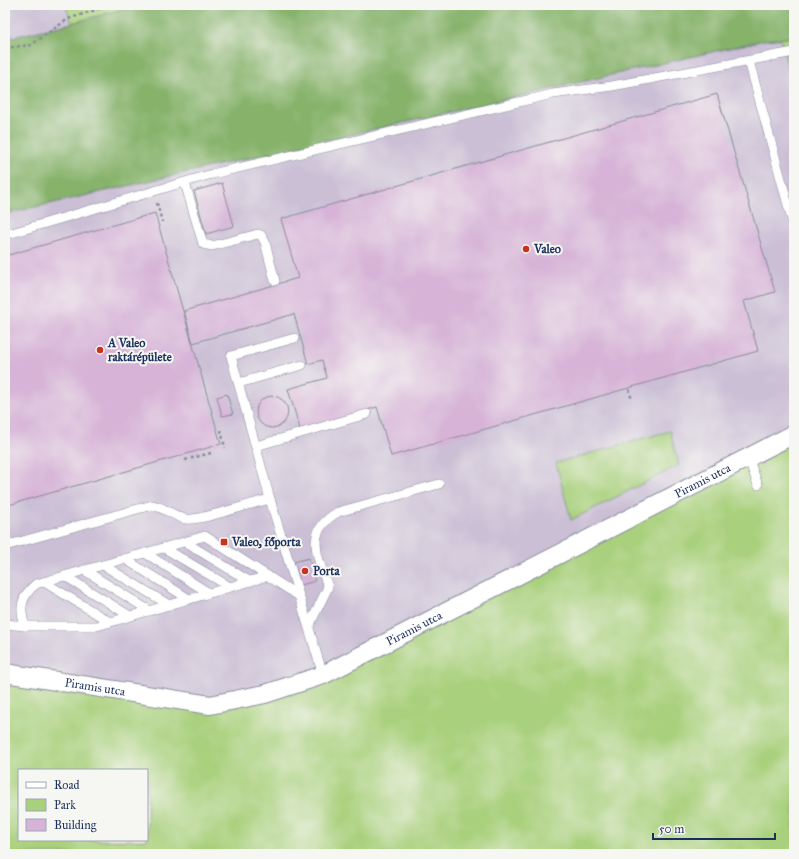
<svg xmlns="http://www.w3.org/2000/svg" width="799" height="859" font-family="'IM FELL Great Primer',serif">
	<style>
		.industrial { fill: #cbbfd5 }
		.green { fill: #a9d07b; stroke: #62806c; fill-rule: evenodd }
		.forest { fill: #86b26b; stroke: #507064 }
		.building { fill: #d6b3d7 }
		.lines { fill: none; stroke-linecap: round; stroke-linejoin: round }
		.lane-casing { stroke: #888d9c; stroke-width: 10 }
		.street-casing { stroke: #888d9c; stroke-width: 20 }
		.path { stroke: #888d9c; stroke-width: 2.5; stroke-dasharray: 3 3; stroke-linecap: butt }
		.lane { stroke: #fff; stroke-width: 9 }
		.street { stroke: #fff; stroke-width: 18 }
		.poi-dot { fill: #c8321e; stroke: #f6f6f2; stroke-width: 1.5 }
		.labels { text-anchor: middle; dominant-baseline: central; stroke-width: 4; stroke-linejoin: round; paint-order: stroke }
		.poi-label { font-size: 12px; font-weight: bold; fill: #1b2f5e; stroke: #f6f6f2; text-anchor: start }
		.street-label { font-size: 12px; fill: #1b2f5e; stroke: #f6f6f2 }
	</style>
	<rect width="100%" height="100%" fill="#f6f6f2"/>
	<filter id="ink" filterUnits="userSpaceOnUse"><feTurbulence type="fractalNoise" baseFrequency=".025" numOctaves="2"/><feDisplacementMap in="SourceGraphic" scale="8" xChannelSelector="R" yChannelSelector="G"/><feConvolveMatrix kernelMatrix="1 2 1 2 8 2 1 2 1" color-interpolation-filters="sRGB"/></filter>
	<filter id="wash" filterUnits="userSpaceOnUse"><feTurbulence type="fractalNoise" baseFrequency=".012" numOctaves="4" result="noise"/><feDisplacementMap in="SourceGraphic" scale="16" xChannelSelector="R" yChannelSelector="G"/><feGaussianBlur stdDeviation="0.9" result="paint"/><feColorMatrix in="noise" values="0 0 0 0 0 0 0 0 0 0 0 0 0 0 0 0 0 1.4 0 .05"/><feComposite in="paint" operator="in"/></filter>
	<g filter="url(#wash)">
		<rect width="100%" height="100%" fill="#f4ebdb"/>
		<path class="industrial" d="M5 5H794V37L780 39 794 89V436L325 677 209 707 5 677Z"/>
		<g class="green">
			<path d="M65 5H138L72 23Z"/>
			<path d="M794 37V89L780 38Z"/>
			<path d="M670 431 679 465 571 520 556 463Z"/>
			<path d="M794 436V854H5V677L209 707 266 697ZM19 770H147V840H19Z"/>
		</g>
		<path class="forest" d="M138 5H794V37L764 40 5 214V39L72 23Z"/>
		<g id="blocks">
			<g class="building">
				<path d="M717 94 775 292 744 301 758 351 391 456 377 407 300 429 288 389 327 378 322 360 308 364 294 314 193 343 184 311 298 278 281 219Z"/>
				<path d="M222 183 234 226 206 234 194 191Z"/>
				<path d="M155 213 221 444 5 506V256Z"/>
				<path d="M227 394 233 414 222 416 217 397Z"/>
				<circle cx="272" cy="412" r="16"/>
				<path d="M309 558 315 581 301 585 294 562Z"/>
			</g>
		</g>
	</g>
	<g filter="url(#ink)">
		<use href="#blocks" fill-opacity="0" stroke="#888d9c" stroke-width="1"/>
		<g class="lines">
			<g class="lane-casing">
				<g id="lane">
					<path d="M749 61 794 227"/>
					<path d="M185 183 203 244 212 246 258 234 261 235 265 242 275 281"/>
					<path d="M5 235 212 174 553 94 612 86 794 52"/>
					<path d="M295 338 231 356 270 499 323 675"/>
					<path d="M239 383 302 365"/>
					<path d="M256 446 367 414"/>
					<path d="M748 457 758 485"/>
					<path d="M185 542 249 581"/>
					<path d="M5 546 152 505C166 508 175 517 186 519 201 521 252 503 270 499"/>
					<path d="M164 548 230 587"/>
					<path d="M145 553 209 593"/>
					<path d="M125 559 189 599"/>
					<path d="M103 565 169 605"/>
					<path d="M84 570 150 611"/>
					<path d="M65 576 130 616"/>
					<path d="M44 582 110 622"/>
					<path d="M5 624 25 626H97L268 576"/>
					<path d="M25 626C19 608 21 596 36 584L205 536 299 596"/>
					<path d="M309 626 328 587C318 556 303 532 338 512L439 484"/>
				</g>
			</g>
			<g class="street-casing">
				<g id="street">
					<path id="s1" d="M5 673 210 705 265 694 323 675 794 434"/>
				</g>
			</g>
			<g class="path">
				<path d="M5 48 31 45 68 19 110 5"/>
				<path d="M157 203 162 222"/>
				<path d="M629 389 632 400"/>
				<path d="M221 430 225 448"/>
				<path d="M185 460 211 453"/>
			</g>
			<use href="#lane" class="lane"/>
			<use href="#street" class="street"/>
		</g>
	</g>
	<g class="poi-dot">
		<circle cx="526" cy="249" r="4"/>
		<circle cx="100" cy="350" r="4"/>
		<rect x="220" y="538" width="8" height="8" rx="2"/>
		<circle cx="305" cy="571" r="4"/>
	</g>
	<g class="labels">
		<g class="poi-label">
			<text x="534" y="249">Valeo</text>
			<text x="108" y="343">A Valeo<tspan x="108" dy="14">raktárépülete</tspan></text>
			<text x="232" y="542">Valeo, főporta</text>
			<text x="313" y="571">Porta</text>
		</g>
		<g class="street-label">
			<text stroke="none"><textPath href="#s1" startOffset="751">Piramis utca</textPath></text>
			<text stroke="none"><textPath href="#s1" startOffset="427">Piramis utca</textPath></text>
			<text stroke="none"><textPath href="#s1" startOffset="91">Piramis utca</textPath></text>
		</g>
	</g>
	<rect width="799" height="859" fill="none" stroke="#f6f6f2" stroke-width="20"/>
	<rect x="18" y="769" width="130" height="72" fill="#f6f6f2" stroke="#9ea6b7"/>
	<rect x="26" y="782" width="20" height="6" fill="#ffffff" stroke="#9ea6b7"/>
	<text x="54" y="789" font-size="12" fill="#1b2f5e">Road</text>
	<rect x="26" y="799" width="20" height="12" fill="#a9d07b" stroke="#9ea6b7"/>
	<text x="54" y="809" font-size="12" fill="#1b2f5e">Park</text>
	<rect x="26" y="819" width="20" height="12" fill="#d6b3d7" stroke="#9ea6b7"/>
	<text x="54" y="829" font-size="12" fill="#1b2f5e">Building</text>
	<path d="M653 833v6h122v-6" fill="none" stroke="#1b2f5e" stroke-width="2"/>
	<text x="659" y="833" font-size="12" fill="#1b2f5e" stroke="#f6f6f2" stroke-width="3" paint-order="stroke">50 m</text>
</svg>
